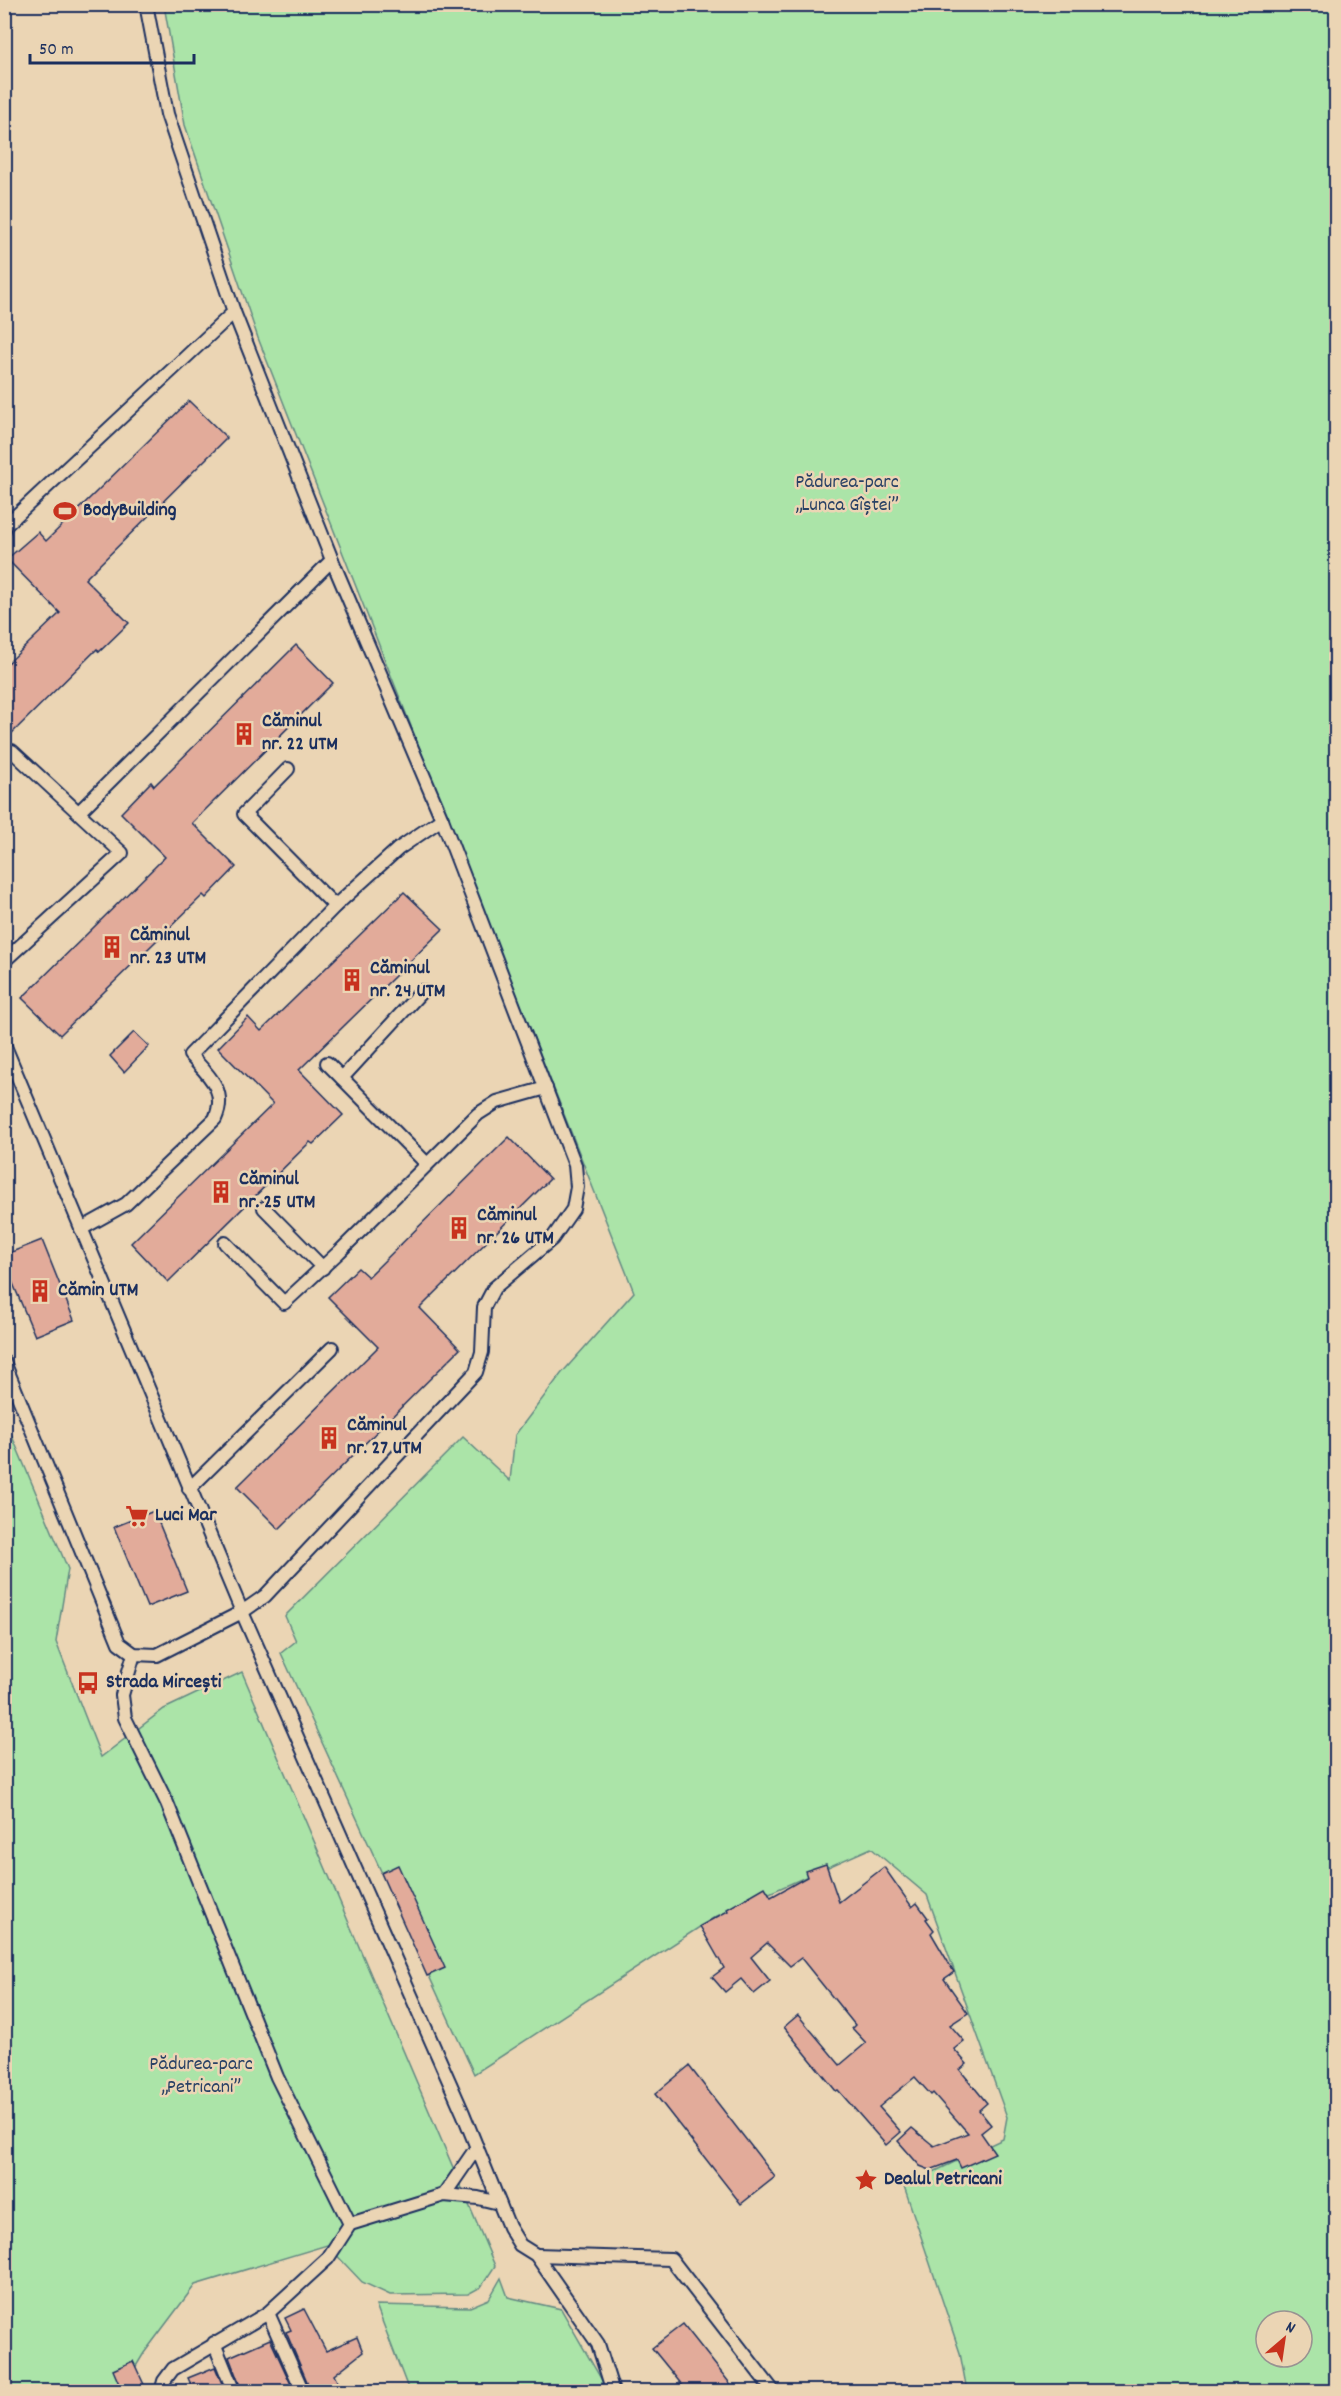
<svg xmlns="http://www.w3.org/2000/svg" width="1341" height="2396" font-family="Dekko,sans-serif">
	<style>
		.green { fill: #abe4a8; stroke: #638a83; stroke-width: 1.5; fill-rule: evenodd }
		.building { fill: #e2ab9a; stroke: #1b2f5e; stroke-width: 1.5 }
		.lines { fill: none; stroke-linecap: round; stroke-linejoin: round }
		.lane-casing { stroke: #1b2f5e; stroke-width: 16 }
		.lane { stroke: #ebd5b4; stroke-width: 12 }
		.labels { text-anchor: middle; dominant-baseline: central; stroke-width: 5; stroke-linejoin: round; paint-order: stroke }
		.park-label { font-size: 20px; fill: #294165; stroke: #ebd5b4 }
		.poi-label { font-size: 20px; font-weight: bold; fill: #1b2f5e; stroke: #ebd5b4; text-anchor: start }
	</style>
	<rect width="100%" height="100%" fill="#ebd5b4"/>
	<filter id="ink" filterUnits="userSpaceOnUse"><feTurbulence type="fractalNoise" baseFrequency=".0167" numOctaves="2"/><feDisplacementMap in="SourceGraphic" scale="12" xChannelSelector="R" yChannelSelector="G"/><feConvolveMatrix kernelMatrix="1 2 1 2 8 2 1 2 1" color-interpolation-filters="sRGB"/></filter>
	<g filter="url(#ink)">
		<g class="green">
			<path d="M164 5H1336V2391H967L960 2353 904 2186 1003 2139 1007 2117 927 1895 871 1848 715 1917 474 2074 281 1653 296 1641 285 1616 463 1437 510 1481 515 1435 561 1374 634 1292 258 338 185 125ZM1266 2321H1302V2357H1266Z"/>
			<path d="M4 1417 68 1569 56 1642 101 1757 164 1709 242 1672 495 2266 481 2287 468 2294 390 2295 362 2282 327 2245 195 2285 144 2353 121 2391H5Z"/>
			<path d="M501 2278 508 2297 561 2309 608 2391H409L376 2305 470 2307 489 2299Z"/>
		</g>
		<g class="building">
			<path d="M189 401 227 438 85 579 129 623 99 652 97 649 4 741V667L60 613 7 559 38 532 46 541Z"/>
			<path d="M296 645 333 683 192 823 236 867 206 898 203 895 60 1035 22 998 165 857 121 813 151 782 154 786Z"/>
			<path d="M404 892 443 929 299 1070 343 1115 313 1144 310 1142 168 1282 131 1243 273 1104 218 1048 248 1017 261 1031Z"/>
			<path d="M134 1032 149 1046 124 1072 110 1056Z"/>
			<path d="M509 1137 550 1179 420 1308 460 1349 279 1529 237 1487 378 1347 328 1297 358 1268 368 1277Z"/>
			<path d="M42 1240 74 1320 35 1336 4 1262V1255Z"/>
			<path d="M154 1511 187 1591 147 1607 114 1527Z"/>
			<path d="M826 1864 839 1902 884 1867 912 1907 917 1903 928 1918 926 1919 934 1930 931 1933 954 1972 944 1979 968 2013 950 2025 964 2041 954 2049 967 2064 960 2070 987 2103 979 2110 991 2125 981 2133 995 2153 961 2168 957 2160 930 2170 920 2166 898 2141 912 2128 934 2146 968 2133 933 2093 931 2095 915 2077 879 2107 901 2132 886 2145 838 2090 836 2091 784 2027 798 2015 840 2065 866 2043 852 2028 855 2025 801 1958 790 1966 767 1943 751 1957 770 1981 754 1994 741 1979 725 1992 712 1977 724 1968 700 1926 728 1911 727 1909 765 1887 771 1897 807 1877 805 1871Z"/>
			<path d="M398 1865 445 1968 427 1976 381 1873Z"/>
			<path d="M689 2066 775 2177 741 2204 655 2094Z"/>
			<path d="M304 2309 326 2351 357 2337 363 2352 334 2375 342 2391H311L286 2332 291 2330 285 2318Z"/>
			<path d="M683 2324 736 2391H687L652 2348Z"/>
			<path d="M270 2339 294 2391H242L229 2357Z"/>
			<path d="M133 2361 147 2391H122L113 2370Z"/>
			<path d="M215 2367 225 2391H194L188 2378Z"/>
		</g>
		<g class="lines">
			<g class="lane-casing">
				<g id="lane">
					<path d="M4 530 5 526 234 312"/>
					<path d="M288 769 244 814 335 906"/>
					<path d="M79 812 332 560"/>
					<path d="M4 961 122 853 12 751"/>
					<path d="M4 1044 242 1612 463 2113 509 2227 520 2245 536 2255 598 2344 613 2392"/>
					<path d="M327 1063 426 1163"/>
					<path d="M342 1078 422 991"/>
					<path d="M264 1208 323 1268"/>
					<path d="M81 1229 126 1204 215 1119C228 1090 208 1075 190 1055L335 906 398 849 442 819"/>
					<path d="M225 1243 284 1303 339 1252 478 1114 497 1102 546 1088"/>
					<path d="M4 1362 119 1643 134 1654 157 1655 242 1612 265 1596 476 1372 482 1352 484 1307 494 1288 552 1239 573 1209 577 1187 575 1165 442 819 332 560 234 312 167 114 146 4"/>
					<path d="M189 1489 332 1348"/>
					<path d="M134 1654 122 1695 125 1718 167 1803 277 2077 350 2224"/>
					<path d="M444 2195 477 2147"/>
					<path d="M536 2255 671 2259 774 2392"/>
					<path d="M268 2313 303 2392"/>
					<path d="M214 2343 234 2392"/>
					<path d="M161 2392 164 2381 173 2369 268 2313 328 2258 350 2224 444 2195 478 2198 499 2203"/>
				</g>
			</g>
			<use href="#lane" class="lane"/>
		</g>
	</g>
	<defs>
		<g id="stadium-bare" transform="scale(1.8)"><path d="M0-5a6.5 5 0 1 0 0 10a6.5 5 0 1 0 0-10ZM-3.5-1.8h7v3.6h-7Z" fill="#c8321e" stroke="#ebd5b4" stroke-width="2.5" paint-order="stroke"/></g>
		<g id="building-bare" transform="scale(1.8)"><path d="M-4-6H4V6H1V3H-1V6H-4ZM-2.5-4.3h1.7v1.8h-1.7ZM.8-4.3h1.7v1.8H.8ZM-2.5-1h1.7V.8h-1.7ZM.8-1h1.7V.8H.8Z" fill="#c8321e" stroke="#ebd5b4" stroke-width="2.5" paint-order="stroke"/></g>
		<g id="supermarket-bare" transform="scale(1.8)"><path d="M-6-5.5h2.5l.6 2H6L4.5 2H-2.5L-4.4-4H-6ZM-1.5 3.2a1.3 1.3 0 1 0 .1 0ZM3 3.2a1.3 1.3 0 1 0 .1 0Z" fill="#c8321e" stroke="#ebd5b4" stroke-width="2.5" paint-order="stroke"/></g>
		<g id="bus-bare" transform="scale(1.8)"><path d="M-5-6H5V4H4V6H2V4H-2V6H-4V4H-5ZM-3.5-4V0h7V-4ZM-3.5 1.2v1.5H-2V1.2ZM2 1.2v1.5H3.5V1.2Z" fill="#c8321e" stroke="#ebd5b4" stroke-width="2.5" paint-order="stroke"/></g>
		<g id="sight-bare" transform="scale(1.8)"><path d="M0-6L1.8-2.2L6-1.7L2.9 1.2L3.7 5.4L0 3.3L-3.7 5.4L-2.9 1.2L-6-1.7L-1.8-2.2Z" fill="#c8321e" stroke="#ebd5b4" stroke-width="2.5" paint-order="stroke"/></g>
	</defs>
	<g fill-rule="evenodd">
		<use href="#stadium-bare" x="65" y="511"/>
		<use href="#building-bare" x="244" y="734"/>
		<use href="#building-bare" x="112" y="947"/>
		<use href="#building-bare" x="352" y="980"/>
		<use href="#building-bare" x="221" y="1192"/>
		<use href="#building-bare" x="459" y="1228"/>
		<use href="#building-bare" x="40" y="1291"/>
		<use href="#building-bare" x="329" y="1438"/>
		<use href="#supermarket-bare" x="137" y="1516"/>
		<use href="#bus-bare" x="88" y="1683"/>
		<use href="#sight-bare" x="866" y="2180"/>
	</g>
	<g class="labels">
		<g class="park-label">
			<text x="847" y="483">Pădurea-parc<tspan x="847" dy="23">„Lunca Gîștei”</tspan></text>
			<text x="201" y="2065">Pădurea-parc<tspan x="201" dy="23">„Petricani”</tspan></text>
		</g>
		<g class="poi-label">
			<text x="83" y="511">BodyBuilding</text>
			<text x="262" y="722">Căminul<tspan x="262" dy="23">nr. 22 UTM</tspan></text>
			<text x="130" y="936">Căminul<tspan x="130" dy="23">nr. 23 UTM</tspan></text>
			<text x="370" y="969">Căminul<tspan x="370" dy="23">nr. 24 UTM</tspan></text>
			<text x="239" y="1180">Căminul<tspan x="239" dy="23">nr. 25 UTM</tspan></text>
			<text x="477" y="1216">Căminul<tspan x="477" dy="23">nr. 26 UTM</tspan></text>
			<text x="58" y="1291">Cămin UTM</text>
			<text x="347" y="1426">Căminul<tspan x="347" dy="23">nr. 27 UTM</tspan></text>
			<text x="155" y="1516">Luci Mar</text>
			<text x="106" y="1683">Strada Mircești</text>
			<text x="884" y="2180">Dealul Petricani</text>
		</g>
	</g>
	<rect width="1341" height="2396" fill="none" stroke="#ebd5b4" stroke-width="24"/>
	<rect x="12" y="12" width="1317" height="2372" fill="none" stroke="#1b2f5e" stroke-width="2" filter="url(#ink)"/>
	<g transform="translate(1284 2339) rotate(29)"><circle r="28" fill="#ebd5b4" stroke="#989392" stroke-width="1.5"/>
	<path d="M0-4.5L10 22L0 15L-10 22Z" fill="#c8321e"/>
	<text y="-9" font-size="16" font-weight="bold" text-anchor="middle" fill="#1b2f5e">N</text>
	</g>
	<path d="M30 54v9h164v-9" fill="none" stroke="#1b2f5e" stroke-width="3"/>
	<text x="39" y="54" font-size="18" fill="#1b2f5e" stroke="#ebd5b4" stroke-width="4.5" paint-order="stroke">50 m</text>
</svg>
